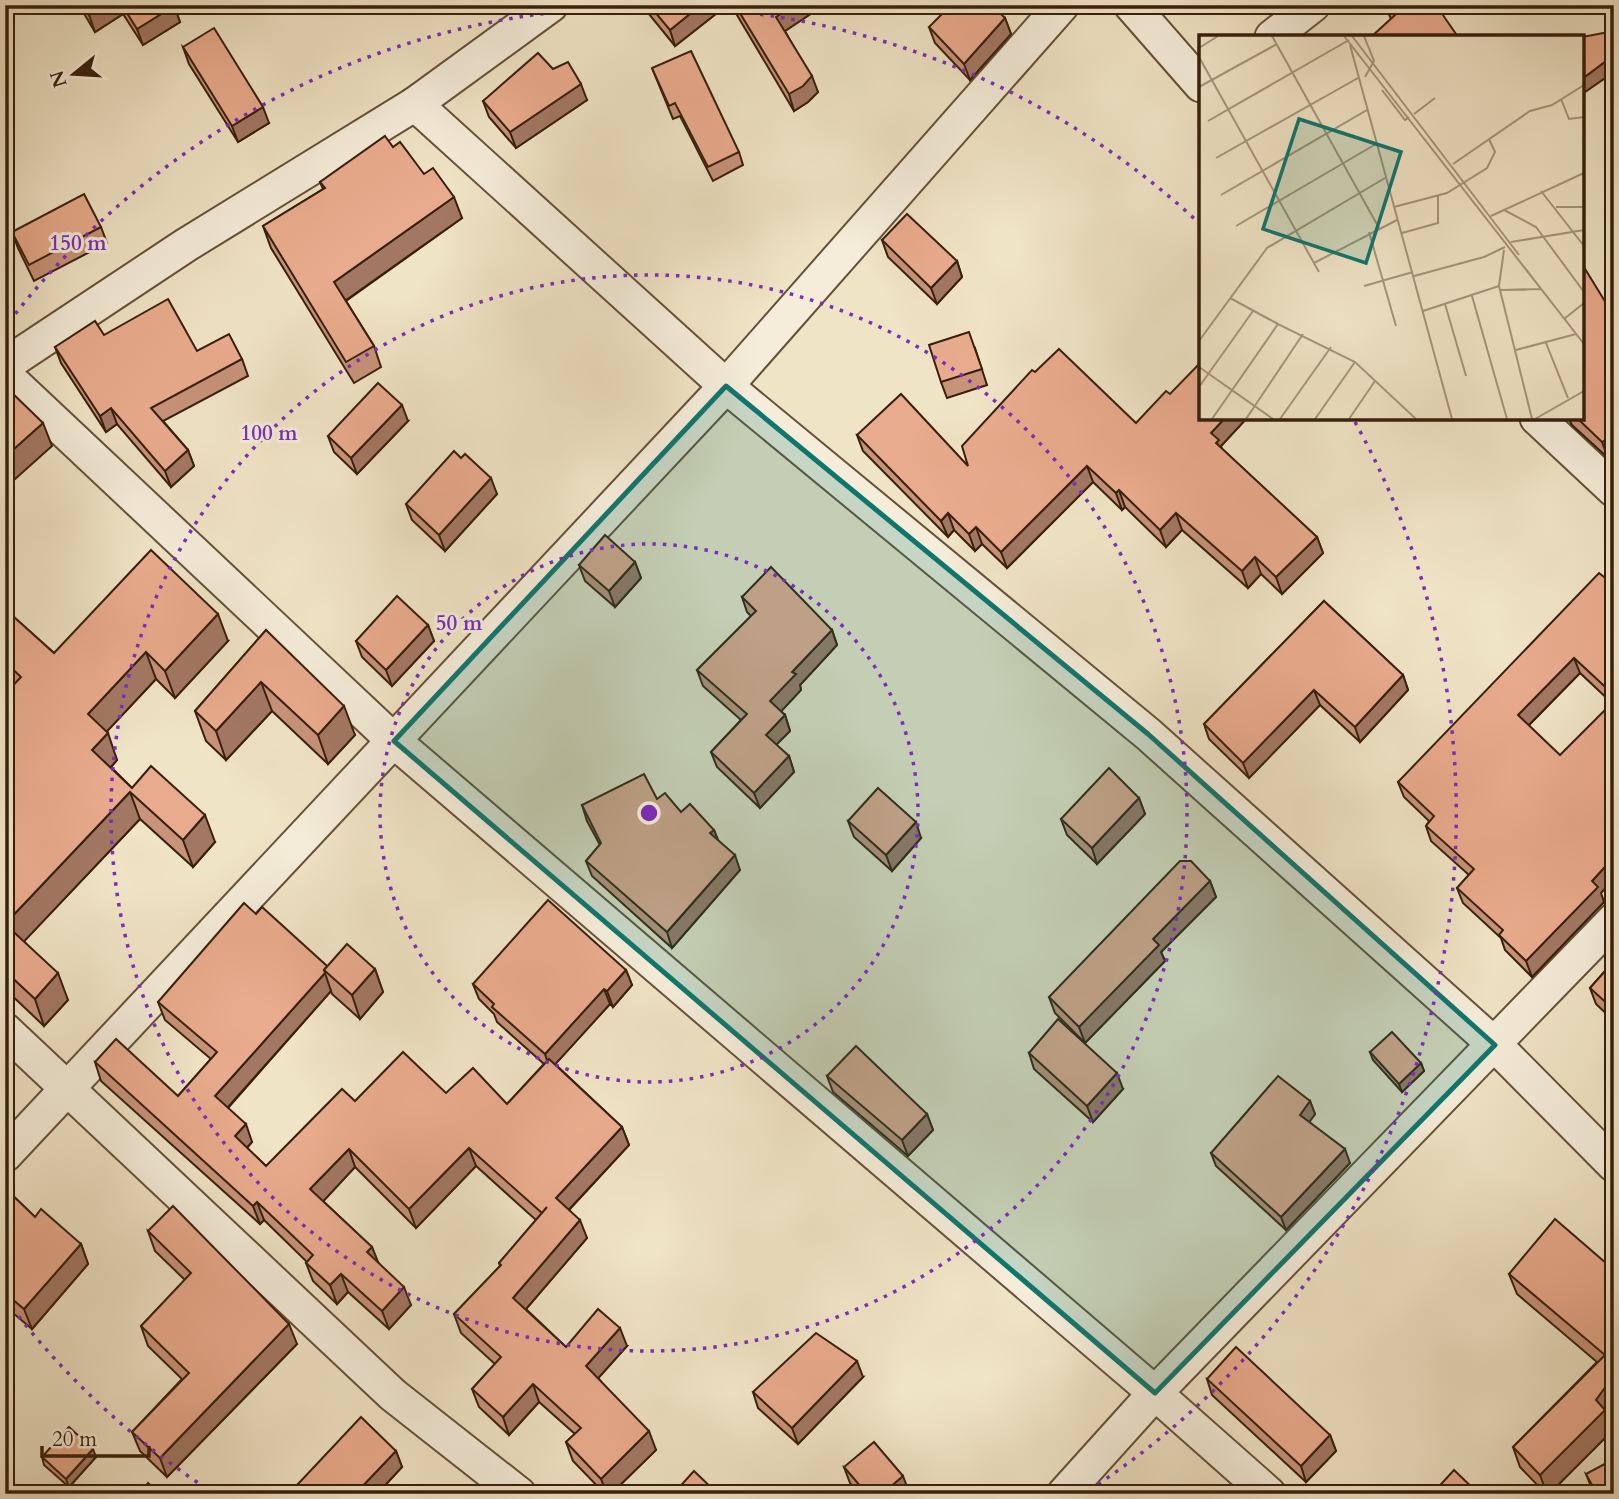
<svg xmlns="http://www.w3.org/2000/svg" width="1619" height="1499" font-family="Cardo,serif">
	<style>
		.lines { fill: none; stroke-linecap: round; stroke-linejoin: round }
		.street-casing { stroke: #65503a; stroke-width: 37 }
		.street { stroke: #f5edda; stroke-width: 33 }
		.wall { fill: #c89379; stroke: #371f0c; stroke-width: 2 }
		.shaded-wall { fill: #a37863; stroke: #371f0c; stroke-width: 2 }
		.building { fill: #e9ab8d; stroke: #371f0c; stroke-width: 2 }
		.marked { fill: #0f766e; fill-opacity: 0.2; stroke: #0f766e; stroke-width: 5; stroke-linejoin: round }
		.ring { fill: none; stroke: #7b2cbf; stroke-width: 3.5; stroke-dasharray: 3.5 7 }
		.inset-road { fill: none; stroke: #a6957c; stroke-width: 2 }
		.view { fill: #0f766e; fill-opacity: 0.15; stroke: #0f766e; stroke-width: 3.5 }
		.inset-edge { fill: none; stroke: #371f0c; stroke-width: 3.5 }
		.centre { fill: #7b2cbf; stroke: #f5edda; stroke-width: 3.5 }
		.ring-label { font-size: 21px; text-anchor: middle; font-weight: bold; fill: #7b2cbf; stroke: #f5edda; stroke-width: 6; stroke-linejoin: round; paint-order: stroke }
	</style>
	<rect width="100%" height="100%" fill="#f0e4c6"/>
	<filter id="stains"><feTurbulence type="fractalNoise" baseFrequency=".00286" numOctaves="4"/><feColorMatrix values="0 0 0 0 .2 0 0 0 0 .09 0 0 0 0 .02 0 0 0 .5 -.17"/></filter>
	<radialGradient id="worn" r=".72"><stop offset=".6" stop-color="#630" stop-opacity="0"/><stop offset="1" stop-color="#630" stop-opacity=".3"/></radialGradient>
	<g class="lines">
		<g class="street-casing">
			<g id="street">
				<path d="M1131 5 1201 85"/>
				<path d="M1272 37 1313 5"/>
				<path d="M415 104 726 386 1148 734 1495 1045 1614 1165"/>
				<path d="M5 365 186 245 415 104 551 5"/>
				<path d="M5 375 394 741 1155 1393 1269 1494"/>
				<path d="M1537 418 1614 490"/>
				<path d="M5 1030 393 1395 519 1494"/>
				<path d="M5 1155 726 386 1062 5"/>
				<path d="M1064 1494 1155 1393 1614 920"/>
			</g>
		</g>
		<use href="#street" class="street"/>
	</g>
	<g class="wall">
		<path d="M79 5H174L180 22 143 45 123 14 95 32Z"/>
		<path d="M643 5H726V6L675 46 644 8Z"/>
		<path d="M731 5H824L785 31 818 92 808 102 794 111Z"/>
		<path d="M1385 5H1436L1391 19Z"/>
		<path d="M1005 18 1011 34 970 80 935 43 929 27Z"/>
		<path d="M183 47 269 123 238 142 189 64Z"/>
		<path d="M652 68 739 152 743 165 713 181 680 116 673 119Z"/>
		<path d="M553 69 587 100 516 148 489 117 483 101Z"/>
		<path d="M393 147 424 174 462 218 346 301 374 346 381 367 354 383 271 248 263 226 323 189 320 182Z"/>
		<path d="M101 227 107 243 34 281 18 248 12 232Z"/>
		<path d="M882 240 957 261 962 277 937 304 888 257Z"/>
		<path d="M1582 264 1608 458 1572 425 1568 418H1582Z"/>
		<path d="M104 335 242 359 248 376 163 421 188 450 194 466 171 487 117 424 106 432 61 363 55 347Z"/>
		<path d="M975 348 987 385 947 398 941 382Z"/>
		<path d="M1035 372 1136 423 1201 418H1247L1221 446V448L1317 537 1323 553 1282 594 1261 574 1248 588 1182 530 1166 547 1125 507 1122 510 1093 482 1007 568 982 544 975 551 954 530 948 537 863 451 857 435 968 466Z"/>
		<path d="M408 421 357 474 334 452 328 436Z"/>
		<path d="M461 458 497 494 445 551 412 520 406 504Z"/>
		<path d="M635 562 641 578 615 607 585 581 579 565Z"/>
		<path d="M1614 585V705L1580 673 1529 725 1604 902 1532 977 1505 950 1501 938 1463 903 1457 888 1469 875 1431 841 1426 826 1429 821 1404 797 1398 782Z"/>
		<path d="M742 597 832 630 837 645 800 685 801 690 781 711 785 715 790 731 776 745 789 756 794 772 760 808 717 767 711 752 741 720 703 686 697 670 751 616 747 612Z"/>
		<path d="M1324 601 1403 675 1408 690 1360 742 1320 705 1249 778 1209 739 1204 724Z"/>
		<path d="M5 609 54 653 228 641 175 698 156 679 106 732 117 760 111 767 132 788 215 842 193 867 140 819 24 941 68 1000 44 1026 5 989V694L12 687 5 680Z"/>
		<path d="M428 625 434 641 392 686 362 657 356 641Z"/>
		<path d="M266 630 355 735 328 764 272 711 226 760 206 741 195 711Z"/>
		<path d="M1139 798 1145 814 1097 864 1067 835 1061 819Z"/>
		<path d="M657 799 714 830 718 840 740 870 672 948 592 876 586 861 600 845 587 821 582 805Z"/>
		<path d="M848 821 921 838 892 871 854 837Z"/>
		<path d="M1210 881 1216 897 1161 952 1165 961 1085 1043 1055 1013 1049 997Z"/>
		<path d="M256 914 327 967 375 969 383 992 360 1019 332 994 331 991 228 1108 252 1142 247 1148 266 1166 355 1101 446 1093 507 1104 544 1064 497 1022 494 1014 479 999 473 984 626 970 632 985 613 1007 610 1004 555 1064 622 1127 629 1145 569 1210 587 1238 526 1309 566 1347 627 1346 598 1378 656 1450 611 1494H605L573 1461 566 1442 575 1434 539 1402 509 1435 479 1407 472 1389 495 1364 461 1333 454 1314 500 1266 499 1263 536 1220 476 1166 416 1228 355 1167 323 1201 372 1247 378 1262 411 1305 389 1329 348 1292 337 1304 313 1281 306 1263 307 1262 264 1220 260 1224 101 1081 95 1062 178 1096 211 1059 165 1020 158 1002Z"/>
		<path d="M1614 961V1021L1596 1004 1590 988Z"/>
		<path d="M1370 1052 1421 1063 1424 1071 1402 1092 1373 1060Z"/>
		<path d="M1029 1053 1123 1089 1093 1122 1034 1069Z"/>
		<path d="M827 1076 927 1114 933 1130 908 1156 833 1092Z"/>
		<path d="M1310 1101 1315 1114 1309 1122 1350 1163 1286 1230 1216 1166 1211 1153Z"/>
		<path d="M5 1188 35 1217 81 1244 88 1264 32 1329 13 1313 5 1321Z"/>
		<path d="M148 1231 297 1344 167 1477 140 1451 132 1432 182 1379 148 1346 141 1326 185 1280 155 1251Z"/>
		<path d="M1614 1270 1607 1415 1613 1430 1549 1494H1546L1520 1467 1513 1447 1597 1362 1517 1294 1509 1274Z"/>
		<path d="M863 1377 798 1444 758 1408 753 1392Z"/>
		<path d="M1207 1379 1330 1435 1336 1451 1306 1482 1212 1395Z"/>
		<path d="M396 1451 402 1467 377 1494H301L298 1484Z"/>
		<path d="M42 1457H96L69 1487 44 1465Z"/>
		<path d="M844 1467 909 1492 907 1494H859L850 1483Z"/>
		<path d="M1586 1474 1614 1494H1594Z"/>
	</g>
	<g class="shaded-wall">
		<path d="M105 5H120L123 14 95 32 89 15Z"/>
		<path d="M701 5 726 6 675 46 670 30Z"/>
		<path d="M793 5H824L782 33 776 17Z"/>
		<path d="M174 6 180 22 143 45 137 29Z"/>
		<path d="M1005 18 1011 34 970 80 964 64Z"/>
		<path d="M1606 61 1611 74 1582 94V79Z"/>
		<path d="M812 76 818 92 808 102 794 111 789 94Z"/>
		<path d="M581 84 587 100 516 148 510 132Z"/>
		<path d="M263 107 269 123 238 142 232 126Z"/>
		<path d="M454 197 462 218 342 303 334 282Z"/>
		<path d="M957 261 962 277 937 304 931 288Z"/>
		<path d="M402 405 408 421 357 474 351 458Z"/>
		<path d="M111 408 117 424 106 432 100 416Z"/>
		<path d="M1225 418H1247L1221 446 1225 457 1211 433Z"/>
		<path d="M43 423 52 446 5 488V457Z"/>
		<path d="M1614 435V455L1608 458 1602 442Z"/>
		<path d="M188 450 194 466 171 487 165 471Z"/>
		<path d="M1087 466 1093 482 1007 568 1001 552Z"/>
		<path d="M491 478 497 494 445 551 439 535Z"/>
		<path d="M1119 490 1125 507 1122 510 1116 493Z"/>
		<path d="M948 513 954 530 948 537 941 521Z"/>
		<path d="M1176 513 1182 530 1166 547 1160 530Z"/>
		<path d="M976 527 982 544 975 551 969 534Z"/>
		<path d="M1317 537 1323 553 1282 594 1276 577Z"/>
		<path d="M1255 557 1261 574 1248 588 1242 571Z"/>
		<path d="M635 562 641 578 615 607 609 591Z"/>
		<path d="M218 614 228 641 175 698 165 671Z"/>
		<path d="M428 625 434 641 392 686 386 670Z"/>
		<path d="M832 630 837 645 800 685 801 690 776 717 770 701 792 672Z"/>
		<path d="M146 652 156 679 98 741 88 714Z"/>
		<path d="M1574 658 1580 673 1524 730 1518 715Z"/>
		<path d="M1403 675 1408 690 1360 742 1355 727Z"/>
		<path d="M261 682 272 711 226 760 216 731Z"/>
		<path d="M1314 690 1320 705 1249 778 1243 763Z"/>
		<path d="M344 706 355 735 328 764 318 735Z"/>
		<path d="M785 715 790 731 771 750 766 735Z"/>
		<path d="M108 733 117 760 102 777 92 750Z"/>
		<path d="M789 756 794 772 760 808 754 793Z"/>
		<path d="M130 792 140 819 15 951 5 924Z"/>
		<path d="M1139 798 1145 814 1097 864 1092 848Z"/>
		<path d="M205 815 215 842 193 867 183 840Z"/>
		<path d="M916 822 921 838 892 871 886 855Z"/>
		<path d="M714 830 720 845 710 833Z"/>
		<path d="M735 855 740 870 672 948 667 932Z"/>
		<path d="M1614 857V879L1601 893 1604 902 1532 977 1526 961 1592 881Z"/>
		<path d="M1210 881 1216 897 1161 952 1165 961 1085 1043 1079 1027 1153 939Z"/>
		<path d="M375 969 383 992 360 1019 352 995Z"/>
		<path d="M626 970 632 985 613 1007 607 991Z"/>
		<path d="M58 973 68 1000 44 1026 35 999Z"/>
		<path d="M325 973 331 991 221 1115 215 1096Z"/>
		<path d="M604 989 610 1004 550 1070 545 1054Z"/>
		<path d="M1421 1063 1424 1071 1402 1092 1399 1084Z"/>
		<path d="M1117 1073 1123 1089 1093 1122 1087 1106Z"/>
		<path d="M1310 1101 1315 1114 1305 1128 1300 1115Z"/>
		<path d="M927 1114 933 1130 908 1156 902 1140Z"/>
		<path d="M246 1124 252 1142 241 1154 235 1136Z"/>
		<path d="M622 1127 629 1145 562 1217 556 1198Z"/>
		<path d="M469 1148 476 1166 416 1228 409 1209Z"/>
		<path d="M349 1149 355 1167 317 1208 310 1189Z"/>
		<path d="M1345 1149 1350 1163 1286 1230 1281 1217Z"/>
		<path d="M257 1202 264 1220 260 1224 253 1206Z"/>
		<path d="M580 1220 587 1238 520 1316 513 1298Z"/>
		<path d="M81 1244 88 1264 32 1329 24 1309Z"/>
		<path d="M372 1247 379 1265 367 1252Z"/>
		<path d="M341 1274 348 1292 337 1304 330 1285Z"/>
		<path d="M404 1287 411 1305 389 1329 382 1311Z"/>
		<path d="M6 1292 13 1313 5 1321V1293Z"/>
		<path d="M289 1324 297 1344 167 1477 160 1458Z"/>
		<path d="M620 1328 627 1346 593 1384 586 1366Z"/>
		<path d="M857 1361 863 1377 798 1444 792 1428Z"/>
		<path d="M1614 1375V1405L1607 1415 1613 1430 1549 1494H1547L1540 1475Z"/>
		<path d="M533 1384 539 1402 509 1435 503 1417Z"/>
		<path d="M649 1431 656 1450 611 1494H607L601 1479Z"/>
		<path d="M1330 1435 1336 1451 1306 1482 1301 1466Z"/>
		<path d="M93 1449 96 1457 69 1487 66 1479Z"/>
		<path d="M396 1451 402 1467 377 1494H355Z"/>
		<path d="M903 1476 909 1492 907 1494H882Z"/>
	</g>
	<g class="building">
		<path d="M83 5H105L89 15Z"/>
		<path d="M122 5H174V6L137 29Z"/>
		<path d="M649 5H701L670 30Z"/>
		<path d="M735 5H793L776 17 812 76 803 86 789 94Z"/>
		<path d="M951 5H992L1005 18 964 64 929 27Z"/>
		<path d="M1388 5H1436L1458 37H1371L1395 15Z"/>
		<path d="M214 28 263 107 232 126 183 47Z"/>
		<path d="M1614 31V95L1606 61 1582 79V37Z"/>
		<path d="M691 51 739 152 708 167 675 103 669 106 652 68Z"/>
		<path d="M538 53 553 69 568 62 581 84 510 132 483 101Z"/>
		<path d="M385 136 393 147 400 142 424 174 433 168 454 197 334 282 374 346 346 362 263 226 325 188 320 182Z"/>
		<path d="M84 194 101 227 29 265 12 232Z"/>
		<path d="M907 214 957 261 931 288 882 240Z"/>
		<path d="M1582 264 1614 316V435L1602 442 1577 418H1582Z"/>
		<path d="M168 299 197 351 229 334 242 359 151 408 188 450 165 471 111 408 100 416 55 347 95 321 104 335Z"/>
		<path d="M969 332 982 369 941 382 929 345Z"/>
		<path d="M1059 349 1136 423 1166 391 1170 394 1201 362V418H1225L1211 433 1219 440 1216 443 1317 537 1276 577 1255 557 1242 571 1176 513 1160 530 1119 490 1116 493 1087 466 1001 552 976 527 969 534 948 513 941 521 857 435 901 394 968 466 962 446 1032 370 1035 372Z"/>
		<path d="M378 383 402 405 351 458 328 436Z"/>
		<path d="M5 386 43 423 5 457Z"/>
		<path d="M454 451 461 458 465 454 491 478 439 535 406 504Z"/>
		<path d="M605 535 635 562 609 591 579 565Z"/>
		<path d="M151 550 218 614 165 671 146 652 88 714 108 733 92 750 132 788 151 766 205 815 183 840 130 792 5 924V694L21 677 5 662V609L54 653Z"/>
		<path d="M771 567 832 630 792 672 796 674 770 701 785 715 766 735 789 756 754 793 711 752 747 714 697 670 756 611 742 597Z"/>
		<path d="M1599 573 1614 585V695L1574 658 1518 715 1560 755 1610 705 1614 709V857L1592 881 1598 887 1526 961 1499 935 1503 930 1457 888 1474 869 1426 826 1434 816 1398 782Z"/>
		<path d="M397 596 428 625 386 670 356 641Z"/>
		<path d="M1324 601 1403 675 1355 727 1314 690 1243 763 1204 724Z"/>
		<path d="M266 630 344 706 318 735 261 682 216 731 195 711Z"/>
		<path d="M1109 768 1139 798 1092 848 1061 819Z"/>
		<path d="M644 774 657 799 665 793 681 812 690 804 714 830 710 833 735 855 667 932 586 861 601 843 582 805Z"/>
		<path d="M878 788 916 822 886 855 848 821Z"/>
		<path d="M1180 861H1191L1210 881 1153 939 1159 945 1079 1027 1049 997Z"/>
		<path d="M548 900 626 970 607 991 604 989 545 1054 492 1007 494 1004 473 984Z"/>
		<path d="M244 903 256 914 262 907 327 966 324 970 325 973 215 1096 246 1124 235 1136 266 1166 342 1089 355 1101 403 1052 446 1093 473 1068 507 1104 549 1059 622 1127 556 1198 580 1220 513 1298 566 1347 598 1309 620 1328 586 1366 649 1431 601 1479 566 1442 581 1428 533 1384 503 1417 472 1389 501 1357 454 1314 501 1265 499 1263 547 1207 542 1213 469 1148 409 1209 349 1149 310 1189 372 1247 367 1252 404 1287 382 1311 341 1274 330 1285 306 1263 313 1255 257 1202 253 1206 95 1062 116 1039 178 1096 217 1052 158 1002Z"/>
		<path d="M5 924 58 973 35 999 5 971Z"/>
		<path d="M347 944 375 969 352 995 324 970Z"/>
		<path d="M1614 961V1010L1590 988Z"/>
		<path d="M1058 1019 1117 1073 1087 1106 1029 1053Z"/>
		<path d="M1392 1032 1421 1063 1399 1084 1370 1052Z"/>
		<path d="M856 1046 927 1114 902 1140 827 1076Z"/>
		<path d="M1278 1076 1310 1101 1300 1115 1345 1149 1281 1217 1211 1153Z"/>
		<path d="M5 1188 35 1217 41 1209 81 1244 24 1309 5 1293Z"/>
		<path d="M173 1206 289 1324 160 1458 132 1432 189 1373 141 1326 191 1273 148 1231Z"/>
		<path d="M1555 1219 1614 1270V1375L1596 1400 1605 1410 1540 1475 1513 1447 1605 1355 1509 1274Z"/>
		<path d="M816 1333 857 1361 792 1428 753 1392Z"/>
		<path d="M1236 1347 1330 1435 1301 1466 1207 1379Z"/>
		<path d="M361 1417 396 1451 355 1494H308L298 1484Z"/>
		<path d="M69 1427 93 1449 66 1479 42 1457Z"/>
		<path d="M874 1442 903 1476 882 1494H867L844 1467Z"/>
		<path d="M1614 1459V1494H1597L1586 1474Z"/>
		<path d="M1454 1470 1479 1494H1432Z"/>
		<path d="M694 1471 718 1494H673Z"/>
		<path d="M148 1483 161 1494H140Z"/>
	</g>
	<path class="marked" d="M726 386 1148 734 1495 1045 1155 1393 394 741Z"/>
	<g class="ring">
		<circle cx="649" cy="813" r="269"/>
		<circle cx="649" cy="813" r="538"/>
		<path d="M215 1494A807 807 0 0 1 9 1304M9 322A807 807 0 0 1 1199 223M1355 422A807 807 0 0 1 1083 1494"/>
	</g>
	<g transform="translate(1199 35)">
		<rect width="385" height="385" fill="#f0e4c6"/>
		<path class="inset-road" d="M73 1 180 193M145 1 385 309M153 1 320 220M165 1 175 26 166 42M151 10 253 384M0 13 19 1M0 22 120 237M0 52 78 9M183 55 206 85 210 82M362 64 370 84 385 82M215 79 236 63M9 86 150 5M17 123 159 43M254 129 331 76 353 70 385 50M342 156 385 211M22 160 168 75M195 172 248 158 288 133 296 117 290 104M357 172H385M305 175 337 192 385 257M292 181 385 138M37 191 177 109M170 197 197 291M203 198 239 188V161M312 207 385 195M305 215 300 251 333 384M115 228 198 185M215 241 285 222 306 212M165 251 214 237M302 255 342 254M273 261 308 384M31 263 79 289M246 269 267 341M224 276 300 251M365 284 385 268M0 306 68 213 186 143M347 308 369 363M317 315 377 299M0 332 74 384M0 352 54 276M13 384 79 289 156 327 217 384M47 384 104 299M81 384 132 312M116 384 156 327M150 384 176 346M336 384 385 356"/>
		<path class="view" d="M100 84 202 117 167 228 64 194Z"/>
		<rect width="385" height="385" class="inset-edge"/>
	</g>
	<circle cx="649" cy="813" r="10" class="centre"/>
	<g class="ring-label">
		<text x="78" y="250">150 m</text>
		<text x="269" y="440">100 m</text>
		<text x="459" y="630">50 m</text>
	</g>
	<rect width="1619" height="1499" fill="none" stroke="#f0e4c6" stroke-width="28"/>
	<rect x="7" y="7" width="1605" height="1485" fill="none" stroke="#371f0c" stroke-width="3.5"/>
	<rect x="14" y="14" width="1591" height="1471" fill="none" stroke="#371f0c" stroke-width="2"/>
	<g transform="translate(74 74) rotate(252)" stroke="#f5edda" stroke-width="5" paint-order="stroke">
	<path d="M0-5L12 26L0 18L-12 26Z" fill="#371f0c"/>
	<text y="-10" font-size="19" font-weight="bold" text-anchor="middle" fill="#371f0c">N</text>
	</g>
	<path d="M42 1446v10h107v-10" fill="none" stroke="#371f0c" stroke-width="3.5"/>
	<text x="52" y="1446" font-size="21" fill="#371f0c" stroke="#f5edda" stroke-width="5" paint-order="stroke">20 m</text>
	<rect width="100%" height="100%" filter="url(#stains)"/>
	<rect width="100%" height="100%" fill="url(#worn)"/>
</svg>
